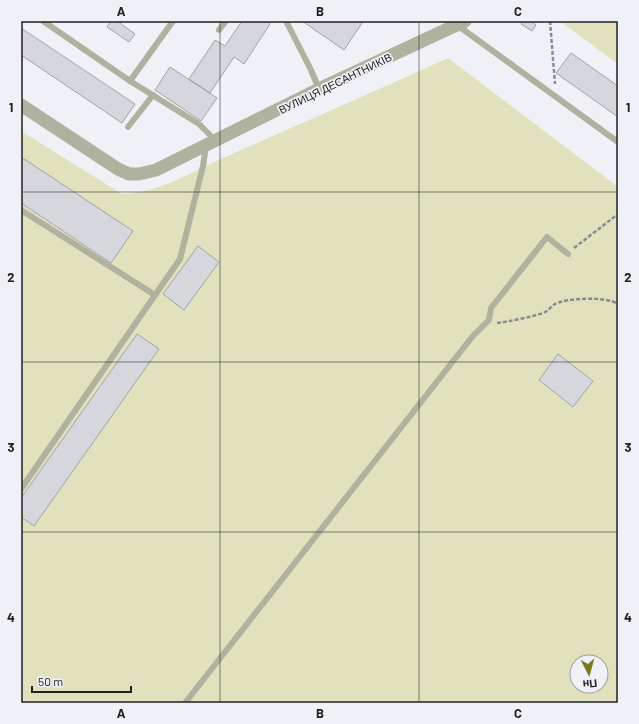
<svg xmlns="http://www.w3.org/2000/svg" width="639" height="724" font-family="Barlow,sans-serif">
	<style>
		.green { fill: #e1e1bd; fill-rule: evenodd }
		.building { fill: #d6d7dc; stroke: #a2a3a8 }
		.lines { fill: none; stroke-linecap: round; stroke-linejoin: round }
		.path { stroke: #8a8b8f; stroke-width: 2.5; stroke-dasharray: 4 2; stroke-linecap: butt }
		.service { stroke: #b1b1a0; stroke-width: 6 }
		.minor { stroke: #b1b1a0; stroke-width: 13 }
		.grid { fill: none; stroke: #212123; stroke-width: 1; stroke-opacity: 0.55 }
		.labels { text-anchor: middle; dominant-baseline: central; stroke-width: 3.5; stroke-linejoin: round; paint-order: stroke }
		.street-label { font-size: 11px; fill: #212123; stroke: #eff1f6 }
		.neatline { fill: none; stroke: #212123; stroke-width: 1.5 }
		.grid-label { font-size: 13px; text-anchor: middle; font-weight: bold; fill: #212123 }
	</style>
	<rect width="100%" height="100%" fill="#eff1f6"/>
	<g class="green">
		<path d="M560 21H618V64Z"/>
		<path d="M448 58 618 187V703H21V131L122 194C161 193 196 169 232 154 304 122 376 91 448 58ZM577 662H601V686H577Z"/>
	</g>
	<g class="building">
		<path d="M111 21H117L135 34 129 42 107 27Z"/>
		<path d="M242 21H267L270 24 244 64 234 57 210 93 189 79 215 40 225 46Z"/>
		<path d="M302 21H360L362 23 344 50Z"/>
		<path d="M523 21H530L536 25 532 31 521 24Z"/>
		<path d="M21 28 135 104 122 123 21 55Z"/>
		<path d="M571 53 618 86V117L556 73Z"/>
		<path d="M170 67 217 98 201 121 155 90Z"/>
		<path d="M21 157 133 231 111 263 21 203Z"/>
		<path d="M198 246 219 262 184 310 163 294Z"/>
		<path d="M137 334 159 349 34 526 21 517V498Z"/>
		<path d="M558 354 593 381 573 407 539 380Z"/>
	</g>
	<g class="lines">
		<g class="path">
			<path d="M550 21 555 84"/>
			<path d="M574 248 618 214"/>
			<path d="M497 323C506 322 538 316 545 312 549 311 551 306 555 304 566 298 607 296 618 304"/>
		</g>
		<g class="service">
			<path d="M43 21 130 81 199 124 215 140"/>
			<path d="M286 21 311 70 319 89"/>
			<path d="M457 25 618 142"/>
			<path d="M219 30 226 21"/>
			<path d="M130 81 173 21"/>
			<path d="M128 127 153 95"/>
			<path d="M21 210 155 295"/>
			<path d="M21 489 180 259 203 166 206 146"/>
			<path d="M185 703 472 337 489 320 491 308 547 237 568 254"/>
		</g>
		<path class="minor" d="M21 105 118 169 129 174H139L156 170 319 89 465 21"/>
	</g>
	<path class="grid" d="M220 21V703M419 21V703M21 192H618M21 362H618M21 532H618"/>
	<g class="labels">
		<g class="street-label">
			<text transform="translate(335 83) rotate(-26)">ВУЛИЦЯ ДЕСАНТНИКІВ</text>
		</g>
	</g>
	<rect width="639" height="724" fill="none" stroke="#eff1f6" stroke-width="44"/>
	<g transform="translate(589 674) rotate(174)"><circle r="19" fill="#eff1f6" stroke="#9d9ea2"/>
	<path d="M0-3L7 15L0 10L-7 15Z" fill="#7d7920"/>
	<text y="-6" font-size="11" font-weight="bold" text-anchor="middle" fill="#212123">Пн</text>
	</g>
	<path d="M32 686v6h99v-6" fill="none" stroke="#212123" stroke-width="2"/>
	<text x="38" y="686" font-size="12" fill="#212123" stroke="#eff1f6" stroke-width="3" paint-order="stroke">50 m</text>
	<rect x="22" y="22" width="595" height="680" class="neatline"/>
	<g class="grid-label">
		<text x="121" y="16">A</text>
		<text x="320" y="16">B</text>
		<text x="518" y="16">C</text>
		<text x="11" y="112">1</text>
		<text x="628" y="112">1</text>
		<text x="11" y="282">2</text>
		<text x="628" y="282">2</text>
		<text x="11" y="452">3</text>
		<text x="628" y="452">3</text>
		<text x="11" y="622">4</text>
		<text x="628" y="622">4</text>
		<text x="121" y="718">A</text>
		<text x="320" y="718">B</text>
		<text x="518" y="718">C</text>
	</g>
</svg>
